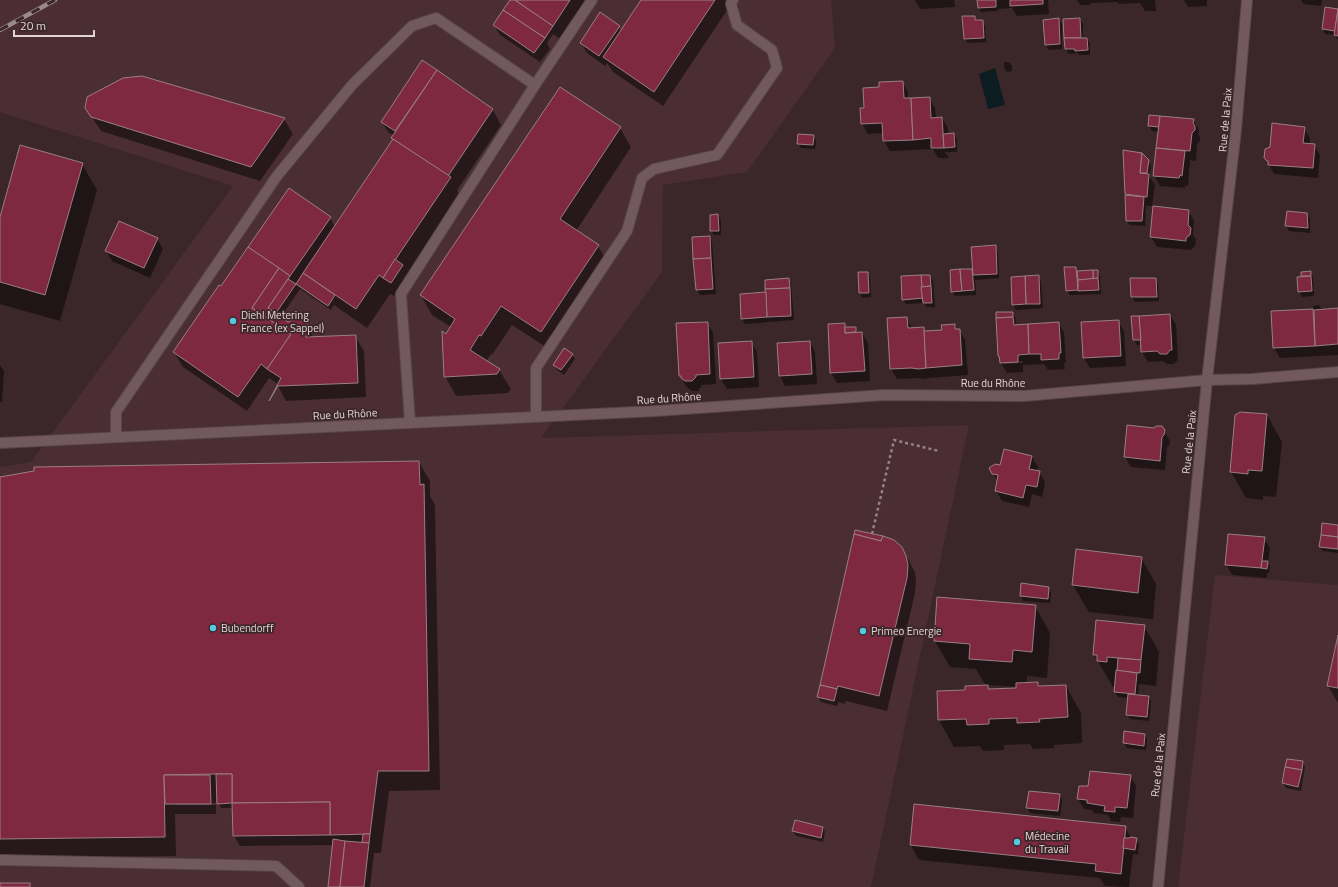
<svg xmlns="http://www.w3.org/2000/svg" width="1338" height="887" font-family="'Titillium Web',sans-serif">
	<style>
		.built { fill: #4a2e33 }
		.water { fill: #0c1d21 }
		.shadow { fill: #0007; fill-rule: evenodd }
		.building { fill: #7f2941; stroke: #997f83 }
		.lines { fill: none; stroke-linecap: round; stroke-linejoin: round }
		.lane-casing { stroke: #574549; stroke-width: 12 }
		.street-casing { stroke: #574549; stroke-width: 12 }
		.secondary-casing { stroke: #574549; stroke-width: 12 }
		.path { stroke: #958487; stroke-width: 2.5; stroke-dasharray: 3 3; stroke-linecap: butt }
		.lane { stroke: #71595d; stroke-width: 10 }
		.street { stroke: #71595d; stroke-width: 10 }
		.secondary { stroke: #71595d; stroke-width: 10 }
		.rail-casing { stroke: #9b8a8d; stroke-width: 4.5 }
		.rail { stroke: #3b262a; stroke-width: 3; stroke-dasharray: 9; stroke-linecap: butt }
		.poi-dot { fill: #56c9e1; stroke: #3b262a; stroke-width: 1.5 }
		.labels { text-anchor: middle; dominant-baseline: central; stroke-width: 3.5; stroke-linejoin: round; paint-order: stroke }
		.street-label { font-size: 11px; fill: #e2d4d6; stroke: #3b262a }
		.poi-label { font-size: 11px; fill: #e2d4d6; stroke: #3b262a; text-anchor: start }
	</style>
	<rect width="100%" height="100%" fill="#3b262a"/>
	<g class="built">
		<path d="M0 0H831L835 48 747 172 663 185 662 272 541 438 969 425 871 887H0V467L31 462 233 186 0 112Z"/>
		<path d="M1215 575 1337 585 1338 583V887H1178Z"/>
	</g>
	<path class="water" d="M995 68 1005 105 988 109 979 74Z"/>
	<g class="shadow">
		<path d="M511 0H589L562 40 553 34 547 43 550 49 540 62 500 35 494 25Z"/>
		<path d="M642 0H734L663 106 613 72 607 63 605 66 587 53 581 43 619 27 621 31Z"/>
		<path d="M915 0H954L955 7 920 9Z"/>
		<path d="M978 0H1048L1049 14 1017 16 1012 8 998 9V11L981 12 979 8Z"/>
		<path d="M1077 0H1155L1156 11H1145L1140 3 1119 4 1118 2 1090 3V5H1080Z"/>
		<path d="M1184 0H1207V6L1188 7Z"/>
		<path d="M1301 0H1322L1321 6 1303 4Z"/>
		<path d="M1338 10V40L1335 35 1325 34 1323 29Z"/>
		<path d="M974 17 977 21H982L985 26 986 42 968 43 965 39Z"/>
		<path d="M1059 19 1062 24V49L1048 50 1046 45Z"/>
		<path d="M1080 19 1083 24V37L1084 39H1087L1090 43V55H1079L1078 53 1069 54 1066 49Z"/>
		<path d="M422 62 493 110 501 125 457 190 461 197 394 296 390 294 367 328 334 305 331 310 300 289 280 318 288 323 305 322 314 338 355 336 364 351 366 397 286 401 278 386 279 385 269 378 247 411 183 367 174 352 221 287 330 218 335 227 394 140V136L388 132 382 122Z"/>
		<path d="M1004 62H1009L1012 66V71L1007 72 1004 67Z"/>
		<path d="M142 77 284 119 293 134 260 181 101 131 86 108Z"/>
		<path d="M902 82 908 92V99L929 98 935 108 936 118H942L948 128V135L954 134 957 139V152H949V154L948 152H945L949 158H938L933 149 890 151 884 141 883 133 868 134 862 124 865 109 880 88Z"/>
		<path d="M1193 120 1199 130 1198 134 1200 137V141L1197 144 1196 161 1190 160 1188 186 1185 185V188L1160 186 1154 175 1159 132 1152 131 1149 126Z"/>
		<path d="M620 128 631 147 576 231 598 246 610 266 552 351 512 325 492 355 491 354 486 361 499 370 511 389 508 393 456 396 445 376 446 335 451 327 432 315 421 295Z"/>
		<path d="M1304 128 1310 138V145H1314L1320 155 1318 178 1274 174 1265 157Z"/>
		<path d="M813 136 816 141 815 149 801 148 798 143Z"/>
		<path d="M1148 160 1151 166 1149 176 1155 185 1152 206H1146L1145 226 1130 225 1127 221 1128 196 1126 194Z"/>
		<path d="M82 164 97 190 60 321 0 304V221Z"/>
		<path d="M1188 210 1194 221 1193 235 1196 239 1195 246 1191 250 1157 247 1151 237Z"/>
		<path d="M1307 214 1310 219V233L1289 231 1286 226Z"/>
		<path d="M718 215 721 220V235H714L711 230Z"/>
		<path d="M710 237 712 242 716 294 700 295 697 290 693 238Z"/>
		<path d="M157 239 163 249 150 278 112 261 106 251Z"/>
		<path d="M995 246 998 251 999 278 975 280 976 295 955 296 952 291 951 271 973 269Z"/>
		<path d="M1076 268 1078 272 1097 271 1100 276 1101 294 1070 295 1067 291Z"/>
		<path d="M1310 272 1313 277 1314 296 1302 297 1299 292 1302 277V273Z"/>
		<path d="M859 273H868L870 277 871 297 862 298 860 293Z"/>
		<path d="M930 276 933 281 935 307H927L924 303 906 304 903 299Z"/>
		<path d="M1039 277 1041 281 1043 308 1016 310 1013 305 1012 278Z"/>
		<path d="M789 279 791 284 794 320 745 324 742 319 741 294 767 293Z"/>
		<path d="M1131 279H1156L1158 284 1159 301 1135 302 1132 297Z"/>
		<path d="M1319 305 1322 310 1338 309V355L1280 358 1274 348 1272 312 1314 310 1313 306Z"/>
		<path d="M1013 313 1015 317 1016 323 1017 326 1059 323 1064 333 1066 363H1064L1065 369 1048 370 1044 364 1023 365V372L1007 373 1001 363ZM1023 361V363L1003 364V362Z"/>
		<path d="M1170 315 1176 325 1178 360 1173 364H1167L1163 361 1148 362 1142 352V345H1137L1134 340Z"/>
		<path d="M906 318 912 328H923L925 332 943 331 955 325 957 330H959L965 340 968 375 929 378 925 379 918 378 897 379 891 369 888 319Z"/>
		<path d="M1118 321 1124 331 1126 366 1090 368 1084 358Z"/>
		<path d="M707 323 713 333 716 384 701 385V387L698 391H692L686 386 680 376Z"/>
		<path d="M844 324 846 328H855L858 333H862L868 343 870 381 837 383 831 373Z"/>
		<path d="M751 342 757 352 759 387 727 389 721 379 719 344Z"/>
		<path d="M810 342 815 352 817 384 785 386 780 376Z"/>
		<path d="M572 355 575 359 564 375 557 370 554 365Z"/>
		<path d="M0 365 4 371 2 402H0Z"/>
		<path d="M1267 415 1282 442 1276 497 1263 496V500L1246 498 1231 472Z"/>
		<path d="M1164 431 1170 441 1169 446 1167 447 1165 470 1131 467 1125 457Z"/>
		<path d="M1032 457 1038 467 1037 471 1039 472 1045 482 1042 497 1032 494 1029 507 1002 501 996 491 998 482 990 468 1001 466Z"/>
		<path d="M419 462 430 481V496L435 505 440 790 389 791 381 853H374L370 887H329L334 845 240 846 234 836 233 808H221L218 803V793H216V814H175L176 856 0 858V478ZM175 803H216V805H175Z"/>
		<path d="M1338 526V548L1322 546V548L1338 550V553L1323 551 1320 547Z"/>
		<path d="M1264 538 1270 548 1268 564 1270 567 1269 573H1267V578L1232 575 1226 564Z"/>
		<path d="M901 547 915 572 916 581 915 593 887 711 846 701 845 704 838 702 837 706 821 702 818 697Z"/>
		<path d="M1077 551 1141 558 1156 584 1153 619 1089 612 1073 585Z"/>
		<path d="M1048 588 1051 593 1050 603 1023 601 1021 596Z"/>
		<path d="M1035 606 1050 633 1047 678 1027 676V684L1038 683 1040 687 1066 686 1081 713 1082 743 1054 745V748L1033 749 1030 744 1004 745V750L983 751 980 746 954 747 939 720 938 692 966 691 986 686 976 669 950 667 935 641ZM987 685 1019 687V689L990 690Z"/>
		<path d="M1144 626 1159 652 1156 686 1139 684 1138 695 1149 697 1151 701 1149 721 1130 719 1127 714 1128 698 1118 697 1115 692 1116 687H1113L1094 655Z"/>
		<path d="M1338 640V703L1328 686Z"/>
		<path d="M1144 734 1147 739 1146 750 1127 748 1124 743Z"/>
		<path d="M1302 762 1305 767 1301 791 1286 788 1283 783Z"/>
		<path d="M1130 776 1136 786 1133 818 1121 817 1120 822 1111 821 1108 815 1094 813 1092 810 1084 809 1078 799 1089 787Z"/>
		<path d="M1059 795 1062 800 1060 816 1030 813 1027 808Z"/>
		<path d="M823 827 825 832 823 842 796 836 793 831Z"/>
		<path d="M1125 827 1131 838 1136 839 1139 844 1138 855 1133 854 1129 887 1105 886 1100 878 919 860 911 845Z"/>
	</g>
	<g class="building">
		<path d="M510 0H515L553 26 545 38 503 10Z"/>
		<path d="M515 0H570L553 26Z"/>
		<path d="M641 0H715L654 92 603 57Z"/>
		<path d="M977 0H996V7L978 8Z"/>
		<path d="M1010 0H1043V4L1010 6Z"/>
		<path d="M1325 7 1338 9 1335 31 1322 29Z"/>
		<path d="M1338 9V36L1334 35Z"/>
		<path d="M503 10 545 38 534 53 493 25Z"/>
		<path d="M600 12 620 26 599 56 580 43Z"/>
		<path d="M962 16H975V20H983L984 38 964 39Z"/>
		<path d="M1059 18 1060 44 1045 45 1043 20Z"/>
		<path d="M1080 18 1081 38H1064L1063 19Z"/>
		<path d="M1064 38H1087L1088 50 1075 51V49H1065Z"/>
		<path d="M422 60 437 70 395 131 381 122Z"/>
		<path d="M437 70 493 109 448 176 391 138Z"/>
		<path d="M142 76 285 118 251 167 91 117 85 108 87 97 123 78Z"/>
		<path d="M903 81 904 98H911L913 140 883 141 882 123 861 124 860 108H864L863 88 879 87V82Z"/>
		<path d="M560 87 621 127 560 219 599 245 541 332 501 306 481 336 479 335 470 350 500 369 497 374 444 377 442 331 446 334 455 319 420 295Z"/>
		<path d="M930 97 931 118 942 117 944 148H931V138L913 140 911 98Z"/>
		<path d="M1149 115 1160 116 1159 127 1148 126Z"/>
		<path d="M1160 116 1194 119 1193 123 1195 126V130L1192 133 1190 151 1156 148Z"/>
		<path d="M1272 123 1305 127 1303 143 1315 144 1313 168 1268 165V161H1267L1264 158 1265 149 1270 147Z"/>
		<path d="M954 133 955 147 944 148 943 134Z"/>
		<path d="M798 134 814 135 813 145 797 144Z"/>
		<path d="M393 139 451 177 383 278 379 275 356 309 303 273Z"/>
		<path d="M20 145 83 163 45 295 0 282V217Z"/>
		<path d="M1156 148 1185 151 1182 176 1180 175 1179 178 1153 176Z"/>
		<path d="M1123 150 1142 153 1140 173 1149 174 1147 197 1125 194Z"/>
		<path d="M1142 153 1149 160 1147 173H1140Z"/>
		<path d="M289 188 331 217 290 276 248 247Z"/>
		<path d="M1125 195 1144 197 1142 221H1126Z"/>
		<path d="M1153 206 1189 210 1188 225 1191 228 1190 235 1186 238V241L1150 237Z"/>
		<path d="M1287 211 1307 213 1308 228 1285 226Z"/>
		<path d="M718 214 719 231H710V215Z"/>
		<path d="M119 221 158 238 144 268 105 251Z"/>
		<path d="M710 236 711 258 693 259 692 237Z"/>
		<path d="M996 245 997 274 973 275 971 247Z"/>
		<path d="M248 247 279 268 252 308 291 334 267 369 261 364 238 397 173 352 219 285 221 286Z"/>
		<path d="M711 258 713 289 696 290 693 259Z"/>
		<path d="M395 259 403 265 391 283 383 278Z"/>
		<path d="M1064 267H1076L1078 290 1066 291Z"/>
		<path d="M279 268 290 276 268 308 288 322 297 318 306 321 309 328V332L306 337 356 335 358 383 278 386 269 401 281 378 267 369 291 334 252 308Z"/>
		<path d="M960 269 962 291 951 292 950 270Z"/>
		<path d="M960 269H972L974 290 962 291Z"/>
		<path d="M1093 270H1098V278L1093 279Z"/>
		<path d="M1093 270V279L1078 280 1077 271Z"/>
		<path d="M1311 271V276H1301V272Z"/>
		<path d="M858 272H868L869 293H859Z"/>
		<path d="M303 273 335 295 328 306 296 284Z"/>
		<path d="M921 275H930L931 286 921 287Z"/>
		<path d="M921 275 923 298 902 300 901 276Z"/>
		<path d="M1039 275 1040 304H1026L1025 276Z"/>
		<path d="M1025 276 1026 304 1012 305 1011 277Z"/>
		<path d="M1311 276 1312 291 1298 292 1297 277Z"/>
		<path d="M789 278 790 288 765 289V280Z"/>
		<path d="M1098 278 1099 290 1078 291V280Z"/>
		<path d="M1130 278H1156L1157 297H1131Z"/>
		<path d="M288 279 296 284 276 313 268 308Z"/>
		<path d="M931 286 932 303H923L921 287Z"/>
		<path d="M790 288 791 316 767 317 765 289Z"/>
		<path d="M766 292 767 317 741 319 740 294Z"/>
		<path d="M1338 308V344L1315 346 1314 310Z"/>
		<path d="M1313 309 1315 346 1273 348 1271 311Z"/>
		<path d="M996 312H1013V317L996 318Z"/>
		<path d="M1170 314 1172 350H1170L1167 354H1160L1157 351 1141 352 1139 316Z"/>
		<path d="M1131 316H1139L1141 340H1133Z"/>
		<path d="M907 317 908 328 924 327 926 368 919 369 911 368 890 369 887 318Z"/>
		<path d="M1013 317 1014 325 1028 324 1029 354 1018 355V362L1000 363 999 356H998L996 318Z"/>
		<path d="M1119 320 1121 356 1083 358 1081 322Z"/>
		<path d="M708 322 710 374 696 375V377L692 381H685L681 378V376H679L676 323Z"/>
		<path d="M1059 322 1061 353H1059V359L1041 360V354H1029L1028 324Z"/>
		<path d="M845 323V333L862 332 865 371 830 373 828 324Z"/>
		<path d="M955 324V329H960L962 365 926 368 924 331 942 330 941 325Z"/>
		<path d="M845 327H856V332L845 333Z"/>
		<path d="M752 341 754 377 720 379 718 343Z"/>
		<path d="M810 341 812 374 779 376 777 343Z"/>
		<path d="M564 348 573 354 561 370 553 365Z"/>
		<path d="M1240 412 1267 414 1262 471 1248 470V474L1230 472 1235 415Z"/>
		<path d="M1127 425 1154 428 1156 426H1162L1165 430 1164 435 1162 437 1160 461 1124 457Z"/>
		<path d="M1004 449 1032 456 1029 469 1040 471 1037 487 1026 485 1023 498 995 491 998 475 992 474 989 468 995 464 1000 465Z"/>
		<path d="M419 461 420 485 424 484 429 771H378L370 834 330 835V802L232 803V774H216L164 775 165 837 0 839V477L34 471V467Z"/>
		<path d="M1322 523 1338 525V537L1321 535Z"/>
		<path d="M855 530 883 536 881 541 854 534Z"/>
		<path d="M854 534 881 541 883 536 894 540 902 547 906 556 908 565 907 578 879 696 838 686 837 689 820 685Z"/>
		<path d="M1228 534 1265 537 1261 568 1225 565Z"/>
		<path d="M1321 535 1338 537V549L1319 547Z"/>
		<path d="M1076 549 1142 557 1138 593 1072 585Z"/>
		<path d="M1262 561H1268L1267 569 1261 568Z"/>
		<path d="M1021 583 1049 587 1048 599 1020 596Z"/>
		<path d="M937 597 1036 605 1032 652 1013 650 1012 662 969 659 970 644 934 641Z"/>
		<path d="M1096 620 1145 625 1141 660 1107 657V662L1097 661V655H1093Z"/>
		<path d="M1338 635V688L1327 686Z"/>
		<path d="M1118 658 1141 660 1140 673 1117 671Z"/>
		<path d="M1116 670 1137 673 1135 694 1114 692Z"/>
		<path d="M1038 682V686L1066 685 1068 717 1039 719 1040 722 1017 723V718L989 719V724L967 725 966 719 938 720 937 691 965 690V686L988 685V689L1016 688V683Z"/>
		<path d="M820 685 837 689 834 701 817 697Z"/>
		<path d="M1128 694 1149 696 1147 717 1126 715Z"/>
		<path d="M1124 731 1145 734 1144 746 1123 743Z"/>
		<path d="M1287 759 1303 761 1302 770 1285 767Z"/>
		<path d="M1285 767 1302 770 1298 787 1282 783Z"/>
		<path d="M1090 771 1131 775 1127 808 1115 807V812L1104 811 1105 806 1087 803V800L1077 799 1079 786H1088Z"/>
		<path d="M216 774H232V803L217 804Z"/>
		<path d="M164 775H210L211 804H165Z"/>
		<path d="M1029 791 1060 794 1058 811 1026 808Z"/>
		<path d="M330 802V835L233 836 232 803Z"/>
		<path d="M914 804 1126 826 1121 874 1095 871 1096 864 910 845Z"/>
		<path d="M795 820 823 827 821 838 792 831Z"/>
		<path d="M363 834H370L369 843H362Z"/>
		<path d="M1130 837 1137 838 1135 850 1123 848 1124 838H1129Z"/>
		<path d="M333 839 345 841 340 887H328Z"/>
		<path d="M345 841 369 843 364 887H340Z"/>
		<rect x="0" y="883" width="30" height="4"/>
	</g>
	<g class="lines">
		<g class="lane-casing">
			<g id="lane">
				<path d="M535 85 592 0"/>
				<path d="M536 417V368L627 231 642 178 654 169 717 155 777 68 772 50 737 25 731 4 733 0"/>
				<path d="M116 437V412L277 176 352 85 412 26 436 18 535 85 401 294 410 423"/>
				<path d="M0 860 276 866 299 887"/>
			</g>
		</g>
		<g class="street-casing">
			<path id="street" d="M1158 887 1207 380 1236 130 1247 0"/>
		</g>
		<g class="secondary-casing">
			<path id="secondary" d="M0 443 656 411 884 395 1024 396 1207 380 1252 379 1338 372"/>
		</g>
		<path class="path" d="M872 534 894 440 939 451"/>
		<use href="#lane" class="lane"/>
		<use href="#street" class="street"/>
		<use href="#secondary" class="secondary"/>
		<g class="rail-casing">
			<path id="rail" d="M0 30 55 0"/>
		</g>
		<use href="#rail" class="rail"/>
	</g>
	<g class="poi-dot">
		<circle cx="233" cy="321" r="4"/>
		<circle cx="213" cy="628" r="4"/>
		<circle cx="863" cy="631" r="4"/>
		<circle cx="1017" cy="842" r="4"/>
	</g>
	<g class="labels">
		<g class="street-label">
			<text transform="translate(1225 120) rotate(-85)">Rue de la Paix</text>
			<text x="993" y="383">Rue du Rhône</text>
			<text transform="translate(669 398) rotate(-4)">Rue du Rhône</text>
			<text transform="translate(345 414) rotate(-3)">Rue du Rhône</text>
			<text transform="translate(1189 442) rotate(-84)">Rue de la Paix</text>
			<text transform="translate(1158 765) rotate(-84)">Rue de la Paix</text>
		</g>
		<g class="poi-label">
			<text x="241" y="315">Diehl Metering<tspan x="241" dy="13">France (ex Sappel)</tspan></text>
			<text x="221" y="628">Bubendorff</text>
			<text x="871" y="631">Primeo Energie</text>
			<text x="1025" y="836">Médecine<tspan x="1025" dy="13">du Travail</tspan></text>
		</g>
	</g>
	<path d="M14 30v6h80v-6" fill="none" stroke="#e2d4d6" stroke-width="2"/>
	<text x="20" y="30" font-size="12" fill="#e2d4d6" stroke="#3b262a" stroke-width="3" paint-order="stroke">20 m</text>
</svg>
